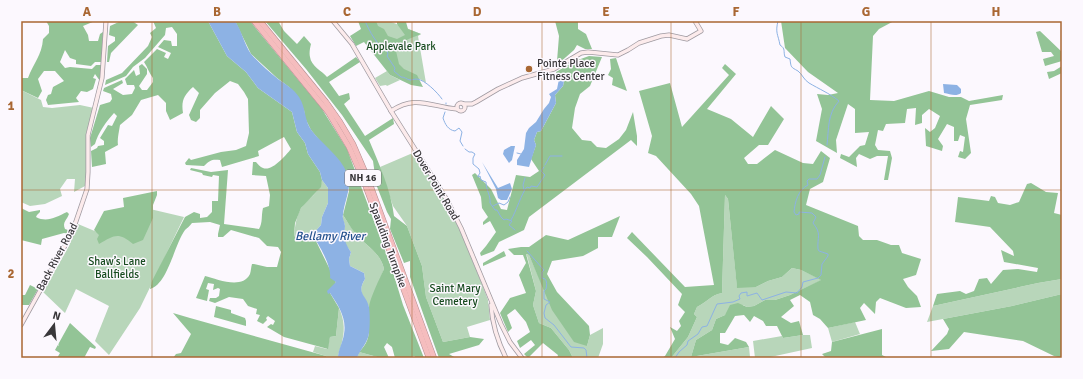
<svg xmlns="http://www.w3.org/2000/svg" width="1083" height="379" font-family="Signika,sans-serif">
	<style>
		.green { fill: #b8d6ba }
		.forest { fill: #93c496 }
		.water { fill: #8db2e4 }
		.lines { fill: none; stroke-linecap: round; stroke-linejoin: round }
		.stream { stroke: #8db2e4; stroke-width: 1 }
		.secondary-casing { stroke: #9f9aa1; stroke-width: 5 }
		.highway-casing { stroke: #b38e90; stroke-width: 6 }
		.secondary { stroke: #fcebec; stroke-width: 3.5 }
		.highway { stroke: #f5bdbe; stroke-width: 5 }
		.grid { fill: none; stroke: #a96733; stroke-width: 1; stroke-opacity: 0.55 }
		.poi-dot { fill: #a96733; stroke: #fcf8fe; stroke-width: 1.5 }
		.labels { text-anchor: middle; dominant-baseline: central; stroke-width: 3; stroke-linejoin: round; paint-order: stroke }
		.shield { fill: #fcf8fe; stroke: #747175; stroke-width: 1 }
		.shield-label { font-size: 10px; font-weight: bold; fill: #39373a }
		.park-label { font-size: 11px; fill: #174b1f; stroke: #fcf8fe }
		.poi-label { font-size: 11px; fill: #39373a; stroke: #fcf8fe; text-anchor: start }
		.street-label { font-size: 11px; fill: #39373a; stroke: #fcf8fe }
		.water-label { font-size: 12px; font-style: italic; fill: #22508d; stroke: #fcf8fe }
		.neatline { fill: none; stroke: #a96733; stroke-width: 1.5 }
		.grid-label { font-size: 13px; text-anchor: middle; font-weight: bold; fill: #a96733 }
	</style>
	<rect width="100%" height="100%" fill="#fcf8fe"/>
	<g class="green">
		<path d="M368 21H389L421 34 418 36 426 83 420 79 412 83Z"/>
		<path d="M387 71 390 75 400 80 387 86 386 85 380 86 375 78Z"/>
		<path d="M21 90 41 100 43 107 52 108 80 105 94 108 86 134 87 171 85 186 74 192 75 179H67L60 189 62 196 45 204 30 206 21 202Z"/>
		<path d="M415 152 443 194 454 216 482 284 488 300 490 320 467 327 470 337 443 342 426 297 422 266 407 226 393 206 380 167Z"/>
		<path d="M322 180 328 188V203L322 217 321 225 312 235 315 239 308 242 294 236C295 227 296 217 301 208 308 198 320 193 322 180Z"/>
		<path d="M725 195 728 199 737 287H756L768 281 782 277 792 268 801 270 822 280 790 295 775 300H765L754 306 747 307 743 305 725 315 716 319 712 330 696 340 691 357 749 347 750 357 742 358H671L688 337 697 317 694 314 697 307C707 302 711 295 722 293Z"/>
		<path d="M150 209 184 217 140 308 109 355 95 341 109 306 76 289 65 313 43 292 69 246 78 224 97 232Z"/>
		<path d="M343 215C347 221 351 228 356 234 365 245 381 253 384 269L369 307C363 295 357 292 365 279L364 273 350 266 349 259 351 252 345 244V237L344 232 345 225 343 220Z"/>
		<path d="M525 254 529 255 541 282 587 346 590 335 603 328V344L598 358H573L569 350 551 328 539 323 533 305 536 291 527 256Z"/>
		<path d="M1062 279V294L1012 306 927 322 933 306 1038 283Z"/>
		<path d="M339 308C345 321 345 332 341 346 340 350 338 353 338 358H326V356L313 352 315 346 327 349 330 337 336 336Z"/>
		<path d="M855 322 860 334 832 342 828 328Z"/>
		<path d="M803 335H810L812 348 766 358H755L753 341 782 336 783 338Z"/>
		<path d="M359 352 381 358H357Z"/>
	</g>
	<g class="forest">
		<path d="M46 21H95L83 26 88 35 89 41H98L100 34 103 32 102 62H95L91 66 76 64V60L70 58 65 50 60 62 65 68 70 67 92 69 96 65H102L100 81 95 74 93 78 96 79 93 89 87 92 81 91 76 98 79 102 48 105 46 100 48 95 51 94 53 87 64 81 55 71H44L38 79 42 91 38 98 21 90V78H28C33 64 42 55 43 39L49 33V26Z"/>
		<path d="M121 21H132L138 25 111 53 109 62H107L108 46 115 41V37L109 35 110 26Z"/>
		<path d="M153 21H208L227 56 246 72 258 88 292 112 297 132 305 143 308 154 320 172 322 180 321 187 301 208 295 223 294 236 308 242 315 239 336 282 330 293 339 308 336 336 330 337 328 349 284 337 267 327 271 324 273 325 275 321 268 316 266 318 267 320 263 324 257 321 260 315 256 314 257 309 248 306 243 299 229 297 215 303 209 301 210 298H216L219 296 220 289 218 288 213 290 214 284 208 283 206 289 209 290 207 301 196 298 205 276C217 279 242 290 250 274 251 271 251 267 252 264H254L267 267H277L281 252 278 247 267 246 259 238 231 230 223 237H218V234L220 225 210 222 192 223C190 226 187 228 185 230 174 245 168 284 150 289L152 281 185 217 194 212 200 214V218L207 217 212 212V201H218L219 176 213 175 212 177 203 175 202 173 190 170 191 168 211 172 228 170 224 224 259 229C263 222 261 216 263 208L269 206 270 195 266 176 252 175 253 162H256C258 164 260 167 263 168 272 172 286 155 291 149L284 137 258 151 259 156 222 167 220 160C212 159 210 160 204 166L186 165 185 163 189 158 191 160 221 152 236 150 246 146 249 133 248 99 244 92 238 84 230 81 215 93 200 110V118L196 122 191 120 189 115 199 93 193 87C184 95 181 101 183 113L170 120 166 111V103L158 95 141 100 132 115 120 125C119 132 117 139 118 145L105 152 106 164 92 167 91 151 97 148 98 146 104 145V141L100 138 108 125 112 126 117 116 114 113C106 122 98 133 95 144L91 147 90 138 100 105 110 102 112 99 111 94 103 91 104 88 122 80 123 83 113 89 123 95 132 94 135 88 134 85H127L125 79 134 70 136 76 140 74 139 66 142 64 147 69V74L139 86 142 90H147L153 82V78C149 73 148 68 144 62L157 49 166 53 164 57 168 59 171 53 158 47 164 40 171 41 172 46H177V34L172 27 166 28 165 35 145 58 133 67 126 76 105 85 106 80 122 73 148 46 152 37 150 33 156 28Z"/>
		<path d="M235 21H250L322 109 347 149 392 269 403 305 424 358H417L414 356 410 358H395L392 347 387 343 384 347 389 358H381L359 352C375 336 366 326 369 307 370 298 380 278 384 269 381 253 365 245 355 233 350 227 347 221 343 215L349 191 348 175 311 130 305 118 304 110 289 87 277 78 251 54Z"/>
		<path d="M265 21H278L284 31 297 44 304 36 311 44C310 48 309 53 310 57 311 66 322 71 327 77L356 57 360 62 329 82 339 96 349 93 350 99 344 104 365 136 393 118 394 124 369 140C379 164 391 190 394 216L407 226 422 266 426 297 443 342 470 337 484 339 479 345 449 354 456 358H439L410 277V261L404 263 390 229 391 219 387 212 374 179 375 175 373 161 342 115 306 69Z"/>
		<path d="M358 21H376L378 26 384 29 388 36 397 39 405 35 397 24V21L406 22 408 29 421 34C412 38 399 41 396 51L399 64 404 69 417 75 423 87 411 85 390 75 364 42 356 46 350 36 361 29Z"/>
		<path d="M555 21H578V29L586 34 592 49H585L577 45 574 50 558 64 557 61 559 36Z"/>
		<path d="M781 21H894L879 29 873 36 870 100 894 101 929 91 949 97H961L969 101 1003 95 1002 100 970 105 966 119 971 153 965 159 958 157 960 151 963 152 965 137 960 135 958 141H954V127L947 124 938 139 943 146 942 151 926 146 925 128 930 132 935 128 940 116 929 109 922 115V123L915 125 916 108 907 109 905 123 886 124 883 131 878 130 875 145 878 150 890 151 892 158 888 180H884L888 156H877L870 159 859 154 856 158 857 167 840 158 841 154 849 157 860 146 865 145 869 132 855 133V109L848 104 836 140 837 153 816 141 822 109 817 94 828 95 838 93 808 72 785 48Z"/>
		<path d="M1040 31 1062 52V61L1045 66 1043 59 1054 56 1051 52H1042L1036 32Z"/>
		<path d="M589 56 602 57 590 86 580 94 575 108 572 128 582 140 591 141 597 147 606 148 619 139 626 130 633 112 637 136V146L631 140 529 217 524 230 499 242 494 251 481 256 480 253 486 246 496 232 490 221 483 225V222L488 217 482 208 481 197 472 175 475 173 491 189 501 209 507 210 516 175 530 177 539 171 531 159 536 145 534 140 537 132 541 131 556 103 555 95 563 86 564 81 559 79 556 72 575 61Z"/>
		<path d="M616 58 627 91 612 85 613 78 608 75 611 69 610 59Z"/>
		<path d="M725 64 736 74 707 109 731 119 753 137 771 106 784 119 768 145H759L744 158 748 164H757L775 150 803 163 813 164 821 151 830 158 823 182 810 189 806 205 858 226 859 236 863 240H877L891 245H899L902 253 921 259 916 275 903 279 908 287 917 296 921 307 906 308 880 298 876 302 875 314 864 303 860 308 866 320 828 328 820 319 813 315 810 302 800 295 790 300 794 306 781 317 791 323 799 321 803 335 783 338 777 326H766L763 321 754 316 750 322 744 315 735 316 725 333H720V343L728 345 735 338 746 342 749 347 691 357 696 340 712 330 716 319 725 315 730 305 738 303 747 307 754 306 765 300H775L790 295 821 280 801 270 792 268 782 277 768 281 756 287 737 288 728 199 725 195 722 293C711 295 707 302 697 307L694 314 697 317 688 337 671 358H662L665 356 675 339 670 327 677 331 681 326 679 321 685 312 678 305 682 294 647 257 627 238 632 232 685 287 714 285 699 206 691 194 656 156 648 153 652 136 639 91 670 83 682 127 729 75 722 68Z"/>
		<path d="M1062 66V73L1049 79 1047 72 1054 71Z"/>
		<path d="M1031 183 1046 192 1058 193 1054 213 1062 215V279L1038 283 933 306 937 294 960 291 966 294 974 291 979 279 987 278 991 284 1003 270 1018 269 1037 272 1038 268 1004 262 1001 250 1014 256 1013 251 990 227 955 222 958 197 989 201 991 196 995 197 998 203 1010 205 1019 202 1027 184Z"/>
		<path d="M157 191V195L153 205V218L143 240 133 244C118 232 115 235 99 244L97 239 99 235 94 230 104 211 124 207 123 198Z"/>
		<path d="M21 208 29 212 40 210V212L37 215 36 217C47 223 56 217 67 212L69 214C67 220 62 222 65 229L71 231 69 234 64 233 42 239 41 245 21 240Z"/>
		<path d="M620 216 612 237H598V248L583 256 552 261 547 274 557 292 589 326 590 335 587 346 574 342 552 310 529 255 526 254 536 291 533 305 539 323 551 328 569 350 573 358H557L558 355 543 343 528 358 524 354 535 345 531 340 520 348 517 341 530 332 526 322 515 309 507 315 512 328 508 332 500 313 510 298 526 293 519 275 526 263 523 255H514L508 249 521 247H529L546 235 568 240Z"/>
		<path d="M504 251 506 256 483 266V263Z"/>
		<path d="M30 285 38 289 29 305H21V295H25Z"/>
		<path d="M1062 294V358L1054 356 1023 341 964 332 949 349 931 351 947 334 949 329 943 319 1012 306Z"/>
		<path d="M216 306 231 310V313L245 318 246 321V326L214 317Z"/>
		<path d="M173 313 190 318 326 356V358H173L176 354 181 353 191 334Z"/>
		<path d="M70 323 96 347 95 349 90 347 84 358H57L60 353 55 350Z"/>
		<path d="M882 329V355L888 358H826L822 354 831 351 832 342Z"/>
	</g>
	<g class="water">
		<path d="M208 21H235C242 31 244 44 251 54 259 63 269 72 278 79 285 84 294 89 299 97 306 107 304 121 312 131 323 145 340 156 347 173 353 187 344 201 343 215 342 219 345 222 345 226 344 237 344 242 351 252L349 259 350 266 364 273 365 279C356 294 366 294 369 307 370 315 370 325 369 333 368 343 360 349 357 358H338C338 350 343 342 344 334 347 318 338 305 330 293L328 294 327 291 336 282 330 278C332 267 319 244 312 235L321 225 322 217 328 203V188L322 180 320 172 308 154 305 143 297 132 292 112 258 88 246 72 227 56Z"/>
		<path d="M559 79 564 81 563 86 555 95 556 103 541 131 537 132 534 140 536 145 529 167 517 165V160L524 149 526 133 529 128 536 122 544 109 549 103 551 97 549 94 557 89Z"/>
		<path d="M943 84 957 85 961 89V93C956 97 950 94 944 93Z"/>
		<path d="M511 146H515L512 160 509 163 503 154 504 150Z"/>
		<path d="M482 162 498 188 510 183 512 189 507 200H501L498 198 496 189Z"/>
	</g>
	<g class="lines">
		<g class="stream">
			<path d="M365 21C369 30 378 48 387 50L388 54 387 56 395 68 394 71 401 77C405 77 406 79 410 80 412 80 414 79 417 79 425 80 437 92 442 99"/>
			<path d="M778 21C775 33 778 34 780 45 786 49 783 51 785 57L790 59C791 68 791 67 798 71 802 74 804 80 809 83 819 89 829 93 839 101 827 114 829 129 827 145"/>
			<path d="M446 103V104"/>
			<path d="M445 112 443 118C445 124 448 130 455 131L459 128 462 132 460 141 463 146"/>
			<path d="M465 149 469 152H472L475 154 473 158V164L479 169 480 173 478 176V177L480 176 481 180 486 182C486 190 491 196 490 203L495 210H497L501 217 504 220 506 219 512 221 509 225 515 230"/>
			<path d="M517 153 521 154"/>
			<path d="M545 165 550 156H562"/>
			<path d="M524 190 523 185 525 178"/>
			<path d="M493 206 499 203 504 205 508 202 510 197"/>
			<path d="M511 220C516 212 522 192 527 187L530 188 531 186 537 187 545 175 541 171 544 167"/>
			<path d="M527 251 544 270 542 272V278L545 279C547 281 547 285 546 289L544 291V299L550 302 546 305 544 313 545 318 554 325 571 347 584 348 586 350 587 358"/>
			<path d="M675 358 679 352 687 345 688 341 698 334 702 327 707 326 717 304 733 302 740 299 739 296 741 293 747 292V296L757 293 762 300 786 292 797 293 802 287 803 282 818 278 821 275 822 264 828 256V254L819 251 818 249C817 237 822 234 813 223L816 217 812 213 799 212V214L796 215 794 212C795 202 798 190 808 185L807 181 809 179H817L820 175 825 157"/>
		</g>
		<g class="secondary-casing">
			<g id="secondary">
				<path d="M333 21 352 44 391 111 447 200 461 228 501 324 510 342 522 358"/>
				<circle cx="461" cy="107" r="4"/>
				<path d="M463 104H472L476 102 498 89 522 78 554 69 581 53 588 52 618 55 628 50 639 43 661 36 669 35 687 39 701 31 695 21"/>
				<path d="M391 111C416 94 431 107 457 109"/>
				<path d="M491 305C492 322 498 342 506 358"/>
				<path d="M21 325 72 233 87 189 88 172V135L102 78 106 21"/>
			</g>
		</g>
		<g class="highway-casing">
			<g id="highway">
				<path d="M254 21 328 112 349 147 363 179 429 358"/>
				<path d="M260 21 326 102 340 122 353 144 368 179 434 358"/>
			</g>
		</g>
		<use href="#secondary" class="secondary"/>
		<use href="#highway" class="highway"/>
	</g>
	<path class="grid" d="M152 21V358M282 21V358M412 21V358M542 21V358M671 21V358M801 21V358M931 21V358M21 190H1062"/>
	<circle class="poi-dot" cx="529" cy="69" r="4"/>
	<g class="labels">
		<rect class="shield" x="345" y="170" width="36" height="16" rx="3"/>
		<g class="shield-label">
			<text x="363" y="178">NH 16</text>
		</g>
		<g class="park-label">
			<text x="401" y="46">Applevale Park</text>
			<text x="117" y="261">Shaw’s Lane<tspan x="117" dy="13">Ballfields</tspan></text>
			<text x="455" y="288">Saint Mary<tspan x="455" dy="13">Cemetery</tspan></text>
		</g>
		<g class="poi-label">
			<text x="537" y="63">Pointe Place<tspan x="537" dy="13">Fitness Center</tspan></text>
		</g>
		<g class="street-label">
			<text transform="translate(436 185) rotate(59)">Dover Point Road</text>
			<text transform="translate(388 245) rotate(70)">Spaulding Turnpike</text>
			<text transform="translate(57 257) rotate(-62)">Back River Road</text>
		</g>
		<g class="water-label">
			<text x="330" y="236">Bellamy River</text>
		</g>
	</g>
	<rect width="1083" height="379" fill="none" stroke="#fcf8fe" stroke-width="44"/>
	<g transform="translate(54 325) rotate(16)" stroke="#fcf8fe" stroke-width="3" paint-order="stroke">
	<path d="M0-3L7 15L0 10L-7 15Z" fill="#39373a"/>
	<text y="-6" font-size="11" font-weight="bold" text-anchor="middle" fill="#39373a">N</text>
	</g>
	<rect x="22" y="22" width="1039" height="335" class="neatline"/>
	<g class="grid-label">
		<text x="87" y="16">A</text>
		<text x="217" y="16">B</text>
		<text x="347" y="16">C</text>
		<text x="477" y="16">D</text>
		<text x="606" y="16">E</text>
		<text x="736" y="16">F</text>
		<text x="866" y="16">G</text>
		<text x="996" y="16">H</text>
		<text x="11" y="110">1</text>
		<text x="11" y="278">2</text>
	</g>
</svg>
